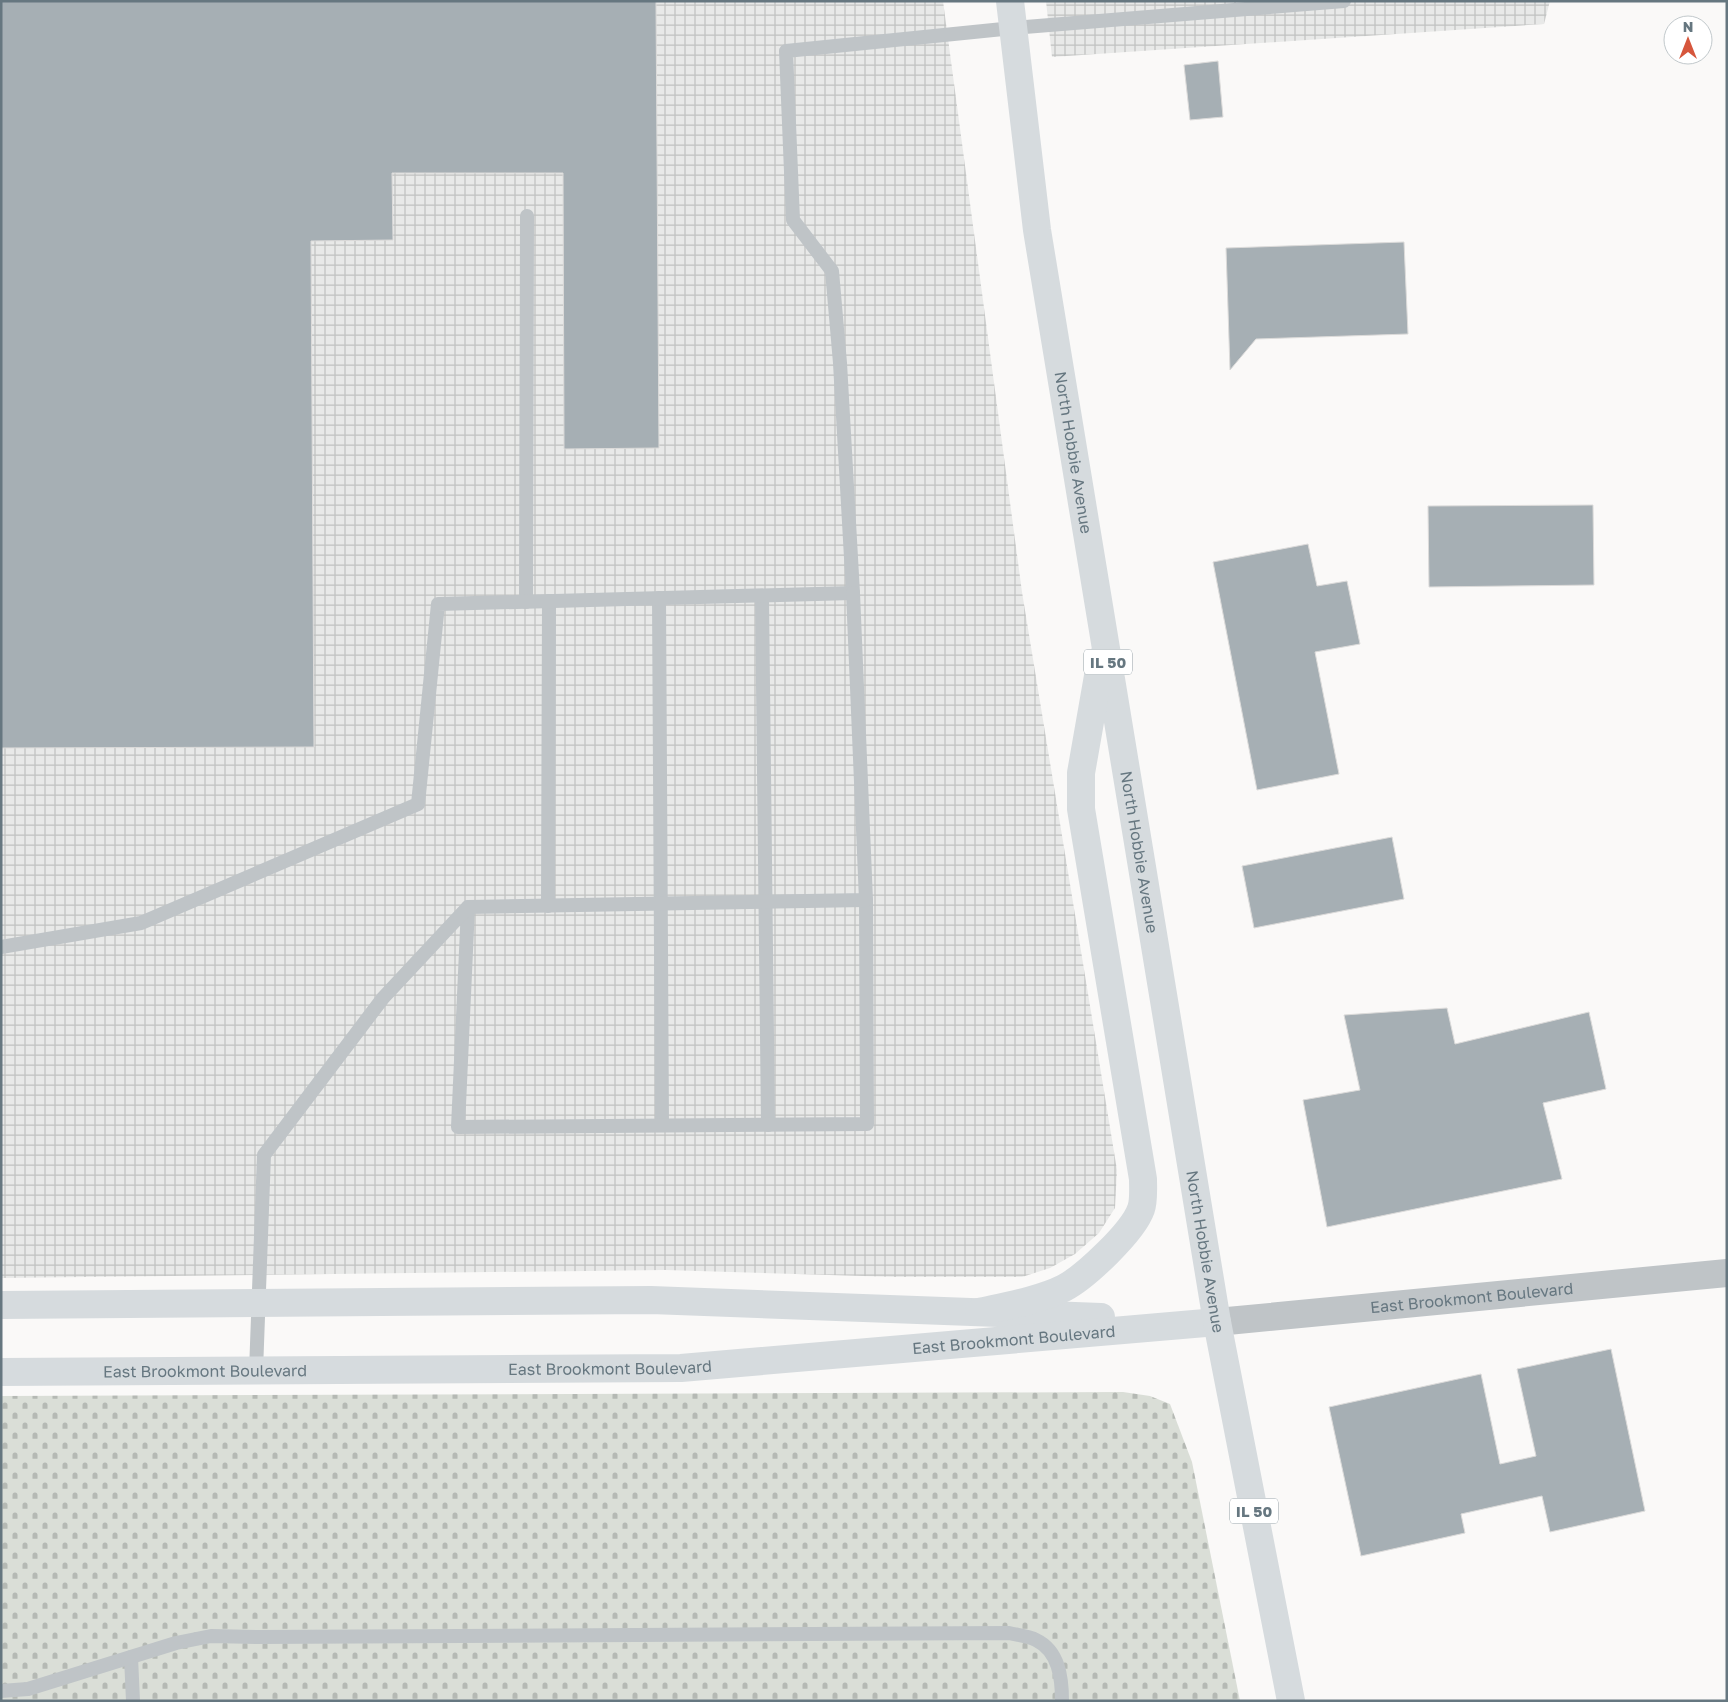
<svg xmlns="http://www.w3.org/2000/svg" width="1728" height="1702" font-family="'Golos Text',sans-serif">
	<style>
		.industrial { fill: url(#industrial-grid) }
		.cemetery { fill: url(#cemetery-stones) }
		.building { fill: #a6afb4; stroke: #dcdbda }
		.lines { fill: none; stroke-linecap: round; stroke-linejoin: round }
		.service { stroke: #bfc4c7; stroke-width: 14 }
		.minor { stroke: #bfc4c7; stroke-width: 28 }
		.secondary { stroke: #d6dbde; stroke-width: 28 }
		.primary { stroke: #d6dbde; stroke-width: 28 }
		.labels { text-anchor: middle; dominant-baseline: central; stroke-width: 5; stroke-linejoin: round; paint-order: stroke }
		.shield { fill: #fff; stroke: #94a0a6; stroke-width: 1 }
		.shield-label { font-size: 15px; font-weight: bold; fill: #667780 }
		.street-label { font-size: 16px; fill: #667780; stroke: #fff }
	</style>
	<defs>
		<pattern id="industrial-grid" width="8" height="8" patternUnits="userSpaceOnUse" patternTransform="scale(1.25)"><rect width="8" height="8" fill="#e8e9e8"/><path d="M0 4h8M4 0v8" fill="none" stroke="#c0c2c1"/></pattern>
		<pattern id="cemetery-stones" width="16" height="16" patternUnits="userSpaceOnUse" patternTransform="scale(1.25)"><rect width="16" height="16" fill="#daded7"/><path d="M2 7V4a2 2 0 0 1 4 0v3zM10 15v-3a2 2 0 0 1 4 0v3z" fill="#b5b9b4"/></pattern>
	</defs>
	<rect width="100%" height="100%" fill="#faf9f8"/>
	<g class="industrial">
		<path d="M1 1H943L1022 592 1117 1170 1115 1208 1099 1233 1075 1254 1050 1268 1022 1277H896L665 1270 1 1278Z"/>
		<path d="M1046 1H1550L1544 24 1052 57Z"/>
	</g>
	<path class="cemetery" d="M1123 1392 1150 1396 1170 1404 1192 1462 1240 1701H1V1396Z"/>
	<g class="building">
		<path d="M1 1H656L659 448 564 449 563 173H392L393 240 311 241 314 747 1 748Z"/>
		<path d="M1218 61 1223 117 1190 120 1184 65Z"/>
		<path d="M1404 242 1408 334 1256 339 1230 370 1226 248Z"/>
		<path d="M1593 505 1594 585 1429 587 1428 506Z"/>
		<path d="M1308 544 1317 586 1347 581 1360 644 1315 652 1339 774 1257 790 1213 562Z"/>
		<path d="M1392 837 1404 899 1254 928 1242 866Z"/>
		<path d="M1447 1008 1455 1044 1589 1012 1606 1089 1543 1103 1562 1179 1327 1227 1303 1100 1360 1090 1344 1015Z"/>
		<path d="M1611 1349 1645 1511 1550 1532 1542 1496 1461 1514 1465 1533 1361 1556 1329 1407 1481 1374 1500 1464 1536 1456 1517 1369Z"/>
	</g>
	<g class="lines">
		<g class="service">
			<path d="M762 596 768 1125"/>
			<path d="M659 598 662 1125"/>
			<path d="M526 602 527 216"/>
			<path d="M548 906 549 601"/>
			<path d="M468 907 458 1127 867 1124 866 900"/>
			<path d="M1 947 141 923 418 804 438 604 853 593 840 363 832 271 793 220 786 51 1013 28 1344 1"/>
			<path d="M256 1371 264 1155 383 998 468 907 866 900 853 593"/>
			<path d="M131 1657 133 1701"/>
			<path d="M1 1691 28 1689 176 1643 211 1636 258 1637 1009 1633C1017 1635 1028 1636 1036 1640 1059 1651 1062 1678 1062 1701"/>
		</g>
		<path class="minor" id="s1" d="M1217 1322 1727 1273"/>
		<g class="secondary">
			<path d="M1 1305 651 1300 1101 1317"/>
			<path id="s2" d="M1 1372 681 1368 1217 1322"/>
		</g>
		<g class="primary">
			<path id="s3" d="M1010 1 1037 230 1217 1322 1291 1701"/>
			<path d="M979 1312C1006 1306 1040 1300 1064 1288 1085 1277 1133 1232 1141 1209 1144 1201 1143 1188 1143 1179L1081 809V773L1101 659"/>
		</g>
	</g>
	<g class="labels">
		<g class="shield">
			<rect x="1084" y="649.5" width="48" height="25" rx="4"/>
			<rect x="1230" y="1498.5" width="48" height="25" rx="4"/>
		</g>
		<g class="shield-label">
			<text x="1108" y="662">IL 50</text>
			<text x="1254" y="1511">IL 50</text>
		</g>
		<g class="street-label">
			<text stroke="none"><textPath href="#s3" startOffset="456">North Hobbie Avenue</textPath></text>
			<text stroke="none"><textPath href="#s3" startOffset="861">North Hobbie Avenue</textPath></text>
			<text stroke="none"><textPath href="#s3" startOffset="1266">North Hobbie Avenue</textPath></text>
			<text stroke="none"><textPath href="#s1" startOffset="256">East Brookmont Boulevard</textPath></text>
			<text stroke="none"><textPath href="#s2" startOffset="1014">East Brookmont Boulevard</textPath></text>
			<text stroke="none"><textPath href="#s2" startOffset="609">East Brookmont Boulevard</textPath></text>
			<text stroke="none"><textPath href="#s2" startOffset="204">East Brookmont Boulevard</textPath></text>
		</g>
	</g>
	<rect width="1728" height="1702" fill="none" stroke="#667780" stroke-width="5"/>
	<g transform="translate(1688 40)"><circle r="24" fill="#ffffff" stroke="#c2c9cc"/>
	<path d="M0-4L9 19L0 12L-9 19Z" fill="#d6563c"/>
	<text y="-8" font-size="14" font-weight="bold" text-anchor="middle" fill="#667780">N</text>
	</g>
</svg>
